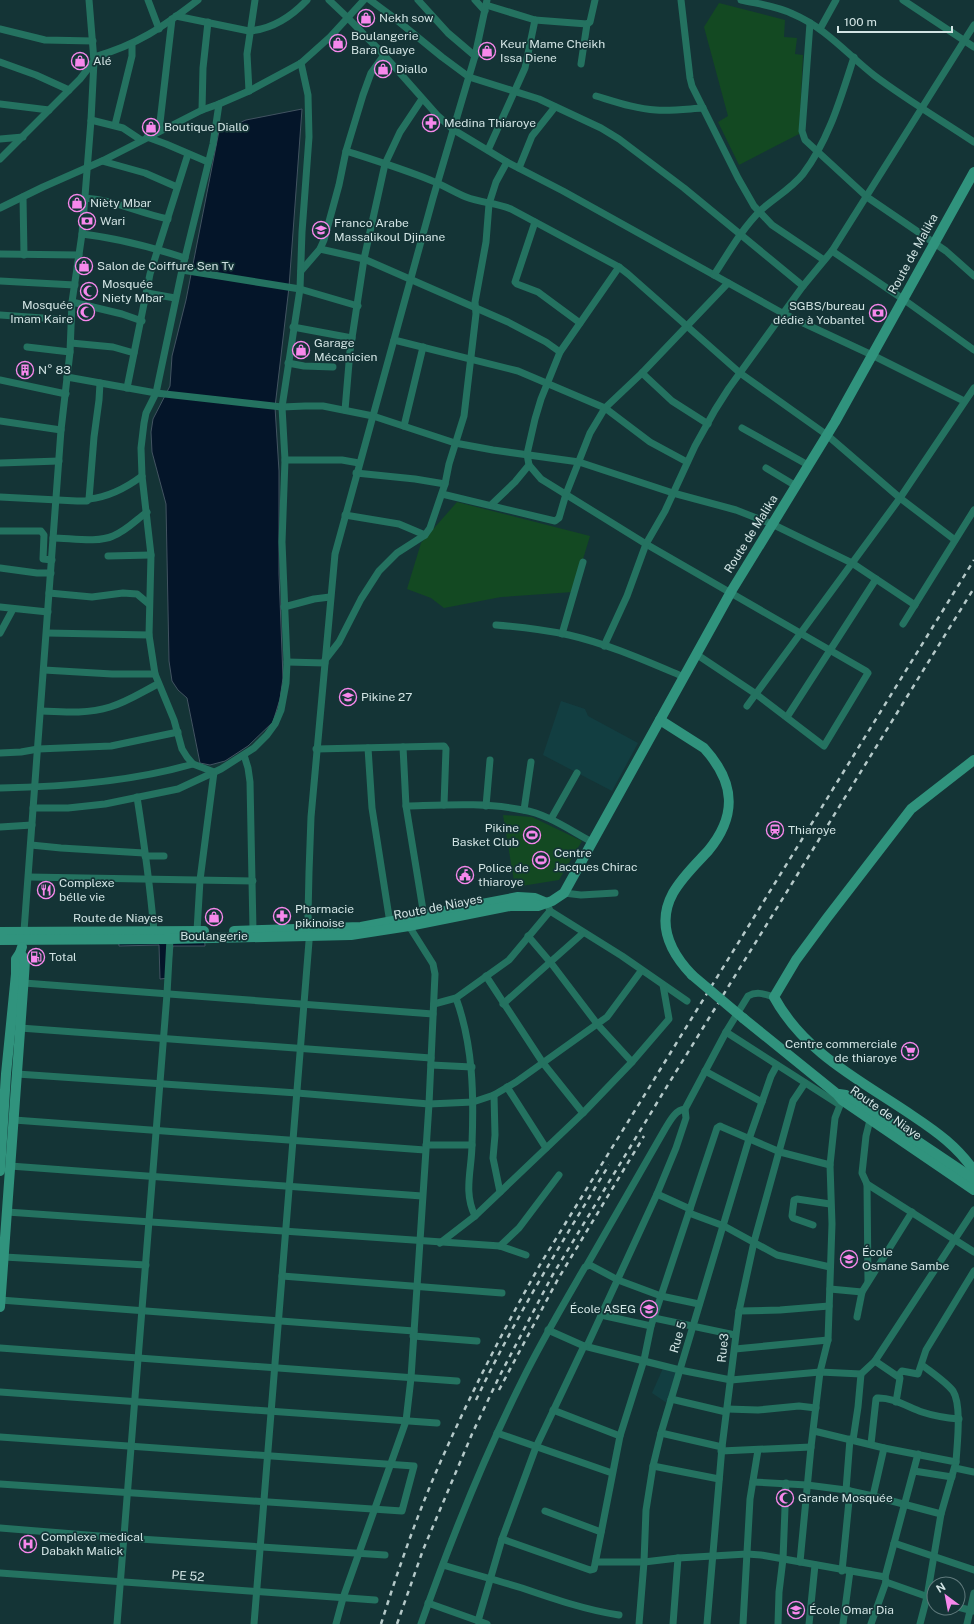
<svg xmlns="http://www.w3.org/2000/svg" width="974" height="1624" font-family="'Public Sans',sans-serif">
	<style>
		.built { fill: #123e41 }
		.green { fill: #134922 }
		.water { fill: #041529; stroke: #425361 }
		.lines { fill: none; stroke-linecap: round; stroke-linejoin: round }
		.street { stroke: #247260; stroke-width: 7 }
		.secondary { stroke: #30937d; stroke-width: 10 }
		.rail { stroke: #b4c8c8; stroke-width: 2.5; stroke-dasharray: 5 5; stroke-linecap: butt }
		.secondary-bridge { stroke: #30937d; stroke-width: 10 }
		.labels { text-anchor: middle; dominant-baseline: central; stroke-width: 3.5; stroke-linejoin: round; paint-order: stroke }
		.poi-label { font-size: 12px; fill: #d2e4e4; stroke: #143436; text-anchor: start }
		.street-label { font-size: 12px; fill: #d2e4e4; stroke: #143436 }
	</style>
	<rect width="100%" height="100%" fill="#143436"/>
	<g class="built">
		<path d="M561 701 585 709 588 716 638 743 612 791 543 755Z"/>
		<path d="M664 1366 677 1371 667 1403 652 1393Z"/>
	</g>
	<g class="green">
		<path d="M719 3 785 20 784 37 797 38 795 54 803 55 799 134 739 165 718 122 728 116 704 27Z"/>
		<path d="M457 502 590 536 573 592 501 597 444 608 431 598 407 589 421 543Z"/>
		<path d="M503 815 532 817 582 841 559 880 515 887Z"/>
	</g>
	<g class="water">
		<path d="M302 109 289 287 275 407 279 471V574L283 678 280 699 273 722 248 746 225 761 210 765 200 763 187 698 178 690 172 681 169 661 166 504 152 452 151 432 153 419 170 386 172 356 186 300 219 131 246 120Z"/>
		<path d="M118 929H204L205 946H173L169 978 160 979 159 945 119 946Z"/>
	</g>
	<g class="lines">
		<g class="street">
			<path d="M148 0 159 29"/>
			<path d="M329 0 348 18 384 55 438 116 454 130 507 162 563 191 784 314 872 355 964 401"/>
			<path d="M370 0 393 17 442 57 469 77 539 99 601 128 619 139 684 188 803 286"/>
			<path d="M418 0 448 33 475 56"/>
			<path d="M475 0 485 11"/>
			<path d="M681 0 690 78 692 86 738 178 754 206 772 225 824 260"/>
			<path d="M741 0C758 4 777 6 793 14 826 28 848 55 875 76 907 100 941 120 974 142"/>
			<path d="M903 0 974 47"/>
			<path d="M486 5 535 20 587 24"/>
			<path d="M176 16 249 31C273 29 291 17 307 0"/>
			<path d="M810 23 802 131 805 140 867 197 946 251 974 276"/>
			<path d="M0 29 45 40 93 41"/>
			<path d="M820 29 836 0"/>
			<path d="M94 57C137 45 163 27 198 0"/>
			<path d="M0 62 36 75 69 90"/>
			<path d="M581 64 587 24 590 22 595 0"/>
			<path d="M249 91 247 54 255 0"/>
			<path d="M596 96C616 102 636 109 656 110 672 111 687 109 703 108"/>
			<path d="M0 104 49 110"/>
			<path d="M202 110 203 68 208 22"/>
			<path d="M91 120 123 128 141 140"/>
			<path d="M115 125 132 56V44"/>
			<path d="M159 131 172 19"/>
			<path d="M147 137 166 144 208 162"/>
			<path d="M0 139 23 137"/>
			<path d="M488 150 525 68 535 20"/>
			<path d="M346 151C374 160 403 169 430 180 443 185 454 192 466 197 481 203 497 203 511 209L619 267 628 274 740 373 827 435 900 498 955 540"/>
			<path d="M0 159 80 79 94 61"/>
			<path d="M102 161 145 173 177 187"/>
			<path d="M519 168 532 136 555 107"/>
			<path d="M23 197 24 255"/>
			<path d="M85 198C115 200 138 213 168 219"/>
			<path d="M0 208 43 187 102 161 202 110 219 104 249 91 301 63 330 37 364 0"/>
			<path d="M535 222 515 282 517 284 538 292 580 323"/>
			<path d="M82 234C117 238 151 247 185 258"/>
			<path d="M320 249 364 259 508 322 546 342 560 352"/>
			<path d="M832 251 903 299 974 350"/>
			<path d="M0 254 79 255"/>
			<path d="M182 270 300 289 358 306"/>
			<path d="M301 271 320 249 324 240 339 185 346 151 363 95 371 73 384 55"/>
			<path d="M714 275C728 254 741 230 760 211 774 198 791 189 803 174 829 140 841 97 854 57"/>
			<path d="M0 281 75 285"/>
			<path d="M147 293 175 298"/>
			<path d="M72 302 122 314 142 321"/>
			<path d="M0 315 71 320"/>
			<path d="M293 327 352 338"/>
			<path d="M394 340 518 371 605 408 650 442 687 462"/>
			<path d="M71 343 113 347 134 353"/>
			<path d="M27 347 70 352"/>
			<path d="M288 363 304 366 333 367"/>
			<path d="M642 373 672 401 708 424"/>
			<path d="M67 377 156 393 282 407 305 406H323L373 416 455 443 493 450 579 462 673 493 736 510 772 524 852 563 915 605"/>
			<path d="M0 380 66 394"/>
			<path d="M127 388 150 274 188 154"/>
			<path d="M345 410 350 351 364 259 385 164 400 132 422 99"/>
			<path d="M0 421 61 430"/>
			<path d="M404 426 423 347"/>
			<path d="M742 428 808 465"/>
			<path d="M285 460H342L359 463"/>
			<path d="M0 463 59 461"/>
			<path d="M529 465 541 479 646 544 866 671 868 673 824 746 756 694 696 654"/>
			<path d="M766 468 796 486"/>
			<path d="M356 473 415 479 445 484"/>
			<path d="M442 494 555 521 559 518 566 494 590 433 605 408 642 373 728 283"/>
			<path d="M0 497 77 501H87L89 499 94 437 99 400 100 383"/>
			<path d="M89 499C109 497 126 488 142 476"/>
			<path d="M491 505 515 482 529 465 527 454 535 419 541 399 560 352 619 267"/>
			<path d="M345 515 399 524 425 535"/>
			<path d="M0 531H41L44 535 43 559 52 560"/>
			<path d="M53 538C70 538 98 543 113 536 126 531 136 520 147 512"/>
			<path d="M108 556 151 555"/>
			<path d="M0 568 37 573H51"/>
			<path d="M49 593 92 597 123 593 137 594 149 604"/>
			<path d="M0 607 48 612"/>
			<path d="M284 607 314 599 330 597"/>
			<path d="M903 624 974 510"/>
			<path d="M496 625C520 627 545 630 569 635 608 644 646 661 684 677"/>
			<path d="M0 633 13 609"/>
			<path d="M47 633 149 635"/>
			<path d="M562 634 583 562"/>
			<path d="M604 646 627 596 646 544 665 511 695 446 715 410 729 388 803 286 832 251 974 25"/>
			<path d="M325 660 339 642 361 599 379 571 397 553 425 535 430 528 445 484 449 464 464 416 476 314 475 302 486 242 489 204 496 182 507 162"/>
			<path d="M287 662 325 663"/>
			<path d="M44 670 112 674H155"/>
			<path d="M747 706 900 498 974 388"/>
			<path d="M41 711C63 712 88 714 110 707 127 702 142 692 158 684"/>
			<path d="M787 717 876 579"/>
			<path d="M403 747 406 806 424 916"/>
			<path d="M368 748 372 808 390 923"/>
			<path d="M316 749 444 746 446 749 444 805"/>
			<path d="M0 753 21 752 38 749 111 746 178 732"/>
			<path d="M244 755 248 768 250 782 253 930"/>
			<path d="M0 788C65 787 131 782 193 764"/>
			<path d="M137 797C144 842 150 886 154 931"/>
			<path d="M406 806C444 805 485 802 523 810 548 814 571 831 592 842"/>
			<path d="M486 806 490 760"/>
			<path d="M33 808H68L105 804 178 789 221 769 254 748 267 735 275 724 281 710 286 683 287 662 282 542 285 460 282 407 300 289 302 232 309 137 308 95 301 63"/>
			<path d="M524 810 531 762"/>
			<path d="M551 819 577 773"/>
			<path d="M0 827 32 825"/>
			<path d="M31 845 61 848 144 853"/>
			<path d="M145 856H164"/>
			<path d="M29 877 253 881"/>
			<path d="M564 893 581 895 615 893"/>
			<path d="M547 903 550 911 622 956 687 1001"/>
			<path d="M24 931 61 430 70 352 72 302 82 234 91 120 94 61 89 0"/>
			<path d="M197 931 200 880 214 772 193 764 187 757 182 749 174 720 155 674 149 635 151 555 142 476 141 448 144 423 146 413 156 393 182 270 213 144 219 104"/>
			<path d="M528 936 551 963 598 1025 632 1062"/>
			<path d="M486 976 543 1063 583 1113"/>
			<path d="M24 983C160 994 297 1003 433 1014"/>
			<path d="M456 998C473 1045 474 1094 472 1144 472 1169 463 1192 475 1216"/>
			<path d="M434 1004 456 998 509 960 550 911"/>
			<path d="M503 1004 583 933"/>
			<path d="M20 1028 431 1058"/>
			<path d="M726 1032 840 1105"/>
			<path d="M431 1065 472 1067"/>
			<path d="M705 1071 762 1102"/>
			<path d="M17 1074 297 1093 429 1104 473 1102 494 1095 516 1082 607 1017 641 971"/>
			<path d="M507 1087 546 1148"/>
			<path d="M494 1095 495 1135 493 1158 500 1192"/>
			<path d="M14 1120 425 1150"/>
			<path d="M426 1145H472"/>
			<path d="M10 1166 422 1196"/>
			<path d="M867 1184 974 1252"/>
			<path d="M657 1194 690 1209"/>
			<path d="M7 1212 500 1246 526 1255"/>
			<path d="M689 1213 724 1226 777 1255 830 1267"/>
			<path d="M813 1225 793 1218 792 1216 794 1200 797 1199 830 1204"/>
			<path d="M440 1243 475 1216 583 1113 632 1062 669 1019 663 985"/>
			<path d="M500 1246 519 1228 559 1175"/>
			<path d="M4 1257 146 1265"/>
			<path d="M587 1265 665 1129C670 1121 675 1110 685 1109"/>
			<path d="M282 1276 502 1293"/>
			<path d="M868 1281 867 1184 862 1173 866 1136 870 1120"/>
			<path d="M830 1289 862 1292 912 1212"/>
			<path d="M0 1300 414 1331"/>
			<path d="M739 1311 780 1310 829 1306"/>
			<path d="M601 1315 651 1326"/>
			<path d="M857 1317 862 1292"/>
			<path d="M654 1318 735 1335"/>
			<path d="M548 1330 584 1346 680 1370 731 1380 820 1372 861 1374 875 1361 974 1210"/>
			<path d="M413 1336 477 1341"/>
			<path d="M587 1346 657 1194 676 1148 686 1118 685 1109 726 1032 748 996C757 991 764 994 774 997"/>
			<path d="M0 1348 457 1381"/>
			<path d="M735 1349 828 1340"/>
			<path d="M875 1361 900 1378 896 1402"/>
			<path d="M922 1365C931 1372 946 1382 953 1391 962 1405 957 1445 956 1462"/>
			<path d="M898 1376 902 1371 918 1374 926 1350 974 1271"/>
			<path d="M0 1392 437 1423"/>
			<path d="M671 1399 726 1412"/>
			<path d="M727 1409 758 1410 799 1406 816 1408"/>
			<path d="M553 1410 620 1436"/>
			<path d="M814 1431 884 1448 956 1462 941 1514 927 1597 920 1624"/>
			<path d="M497 1433 612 1473"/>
			<path d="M661 1433 722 1447"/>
			<path d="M0 1437 414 1466 402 1511 0 1484"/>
			<path d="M853 1440 858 1407 861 1374"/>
			<path d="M871 1444 876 1399 877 1398C892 1397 908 1407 922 1412 934 1416 946 1418 959 1419"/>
			<path d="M721 1451 811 1447"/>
			<path d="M653 1466 719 1479"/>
			<path d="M955 1468 974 1472"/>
			<path d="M914 1471 952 1477"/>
			<path d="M753 1482 807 1485 846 1490"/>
			<path d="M850 1491 873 1496 941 1514"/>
			<path d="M873 1496 884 1448"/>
			<path d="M545 1511 601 1532"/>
			<path d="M0 1528 124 1538 385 1555"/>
			<path d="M502 1539 590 1570 594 1569 620 1436 644 1360 651 1326 717 1128 720 1126 722 1127 780 1152 830 1165"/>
			<path d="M894 1543 974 1570"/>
			<path d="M596 1562H644L678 1558 747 1554 761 1555 885 1577 886 1582 934 1599"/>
			<path d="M800 1562 811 1447 820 1372 828 1340 832 1224 830 1165 835 1118 842 1100"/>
			<path d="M443 1565C469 1573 496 1580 522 1588 554 1599 586 1610 619 1615"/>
			<path d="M842 1571 850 1491 846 1490 850 1439"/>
			<path d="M0 1573 375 1600"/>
			<path d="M885 1577 918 1454"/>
			<path d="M428 1603 487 1624"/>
			<path d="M958 1607 973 1611"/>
			<path d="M478 1621 502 1539 536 1447 584 1346"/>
			<path d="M117 1624 167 994 170 939"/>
			<path d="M254 1624 310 929 308 916 309 872 311 817 335 554 433 198 475 56 487 0"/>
			<path d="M336 1624 343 1598 406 1421 411 1378 429 1104 435 974 433 964 409 926"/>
			<path d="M421 1624C450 1542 483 1459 522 1381 541 1342 563 1305 585 1267L590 1265 618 1280 661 1296 699 1304"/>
			<path d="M639 1624 644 1562 646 1510 653 1466 661 1433 749 1139 771 1076 777 1065"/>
			<path d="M673 1624 678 1558"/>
			<path d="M707 1624 722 1447 739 1311 754 1242 793 1101 805 1083"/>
			<path d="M743 1624 750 1499 758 1450"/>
			<path d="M778 1624 779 1592 783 1559 786 1483"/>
			<path d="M809 1624 815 1565"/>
			<path d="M843 1624 850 1571"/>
			<path d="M871 1624 886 1582"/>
			<path d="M967 1624 974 1593"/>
		</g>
		<g class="secondary">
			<path d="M660 720 704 748C735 782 738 815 708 851 696 864 682 877 673 893 656 924 670 952 692 975"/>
			<path d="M974 760 911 809 827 918 796 960 774 997C805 1054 862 1081 913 1116 937 1132 958 1147 974 1171"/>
			<path d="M234 931 361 927 518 897 535 898 547 903"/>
			<path d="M0 932 204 931"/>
			<path d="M0 940 170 939 351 935 409 926 510 906H538L552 901 564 893 732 590 835 422 974 172"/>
			<path d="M743 1018 837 1094 842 1100 974 1190"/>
			<path d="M839 1094 846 1095 865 1106 974 1179"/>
			<path d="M0 1171 6 1074 16 974V959L20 953 22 947"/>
			<path d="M0 1307 24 976 25 960 20 953"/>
		</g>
		<g class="rail">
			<path d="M499 1390 558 1279 644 1136"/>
			<path d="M476 1400C515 1318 562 1242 609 1165"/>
			<path d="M381 1624C399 1567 419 1509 444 1454 473 1389 506 1325 541 1263L974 560"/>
			<path d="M397 1624 423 1550 472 1434 499 1377 552 1276 669 1083 974 588"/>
		</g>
		<path class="secondary-bridge" d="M692 975 743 1018"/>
	</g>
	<defs>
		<g id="shop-ring" transform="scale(0.9)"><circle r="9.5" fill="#143436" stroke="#f788ec" stroke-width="1.5"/><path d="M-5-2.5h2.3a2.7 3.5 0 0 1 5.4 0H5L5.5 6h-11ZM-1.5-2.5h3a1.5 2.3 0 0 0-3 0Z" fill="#f788ec"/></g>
		<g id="pharmacy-ring" transform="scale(0.9)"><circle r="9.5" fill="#143436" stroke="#f788ec" stroke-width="1.5"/><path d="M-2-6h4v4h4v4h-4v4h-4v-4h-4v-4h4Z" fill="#f788ec"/></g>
		<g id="bank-ring" transform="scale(0.9)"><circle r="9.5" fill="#143436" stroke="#f788ec" stroke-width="1.5"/><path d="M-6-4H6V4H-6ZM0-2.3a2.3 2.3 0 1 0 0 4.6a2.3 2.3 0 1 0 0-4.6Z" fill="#f788ec"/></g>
		<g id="school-ring" transform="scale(0.9)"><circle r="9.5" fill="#143436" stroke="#f788ec" stroke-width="1.5"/><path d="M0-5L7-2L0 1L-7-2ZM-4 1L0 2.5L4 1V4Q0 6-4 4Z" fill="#f788ec"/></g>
		<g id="mosque-ring" transform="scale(0.9)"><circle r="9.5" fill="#143436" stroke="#f788ec" stroke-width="1.5"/><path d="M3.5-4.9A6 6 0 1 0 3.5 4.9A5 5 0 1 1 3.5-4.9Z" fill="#f788ec"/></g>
		<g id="building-ring" transform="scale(0.9)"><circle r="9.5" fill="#143436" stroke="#f788ec" stroke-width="1.5"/><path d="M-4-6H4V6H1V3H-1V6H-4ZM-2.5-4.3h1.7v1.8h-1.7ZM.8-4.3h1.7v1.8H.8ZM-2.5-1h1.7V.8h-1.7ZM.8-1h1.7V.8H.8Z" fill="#f788ec"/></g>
		<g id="station-ring" transform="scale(0.9)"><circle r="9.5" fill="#143436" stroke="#f788ec" stroke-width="1.5"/><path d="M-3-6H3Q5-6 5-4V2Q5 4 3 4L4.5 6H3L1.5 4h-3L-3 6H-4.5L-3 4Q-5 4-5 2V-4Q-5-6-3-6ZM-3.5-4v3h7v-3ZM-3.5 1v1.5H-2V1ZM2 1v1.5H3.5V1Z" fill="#f788ec"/></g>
		<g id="stadium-ring" transform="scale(0.9)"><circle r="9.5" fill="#143436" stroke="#f788ec" stroke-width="1.5"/><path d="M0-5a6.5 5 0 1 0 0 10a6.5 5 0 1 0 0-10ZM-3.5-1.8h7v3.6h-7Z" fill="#f788ec"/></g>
		<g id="civic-ring" transform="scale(0.9)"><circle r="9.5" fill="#143436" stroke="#f788ec" stroke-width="1.5"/><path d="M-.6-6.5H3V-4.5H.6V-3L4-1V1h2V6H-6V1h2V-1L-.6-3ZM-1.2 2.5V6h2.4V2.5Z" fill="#f788ec"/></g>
		<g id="restaurant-ring" transform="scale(0.9)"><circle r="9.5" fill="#143436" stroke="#f788ec" stroke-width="1.5"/><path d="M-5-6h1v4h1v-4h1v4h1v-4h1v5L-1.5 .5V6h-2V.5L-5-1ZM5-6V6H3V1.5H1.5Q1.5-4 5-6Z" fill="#f788ec"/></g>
		<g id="fuel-ring" transform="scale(0.9)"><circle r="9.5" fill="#143436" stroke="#f788ec" stroke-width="1.5"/><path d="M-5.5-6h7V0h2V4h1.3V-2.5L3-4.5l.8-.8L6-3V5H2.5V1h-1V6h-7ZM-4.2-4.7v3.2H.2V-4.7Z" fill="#f788ec"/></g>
		<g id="supermarket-ring" transform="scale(0.9)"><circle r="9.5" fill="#143436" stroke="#f788ec" stroke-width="1.5"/><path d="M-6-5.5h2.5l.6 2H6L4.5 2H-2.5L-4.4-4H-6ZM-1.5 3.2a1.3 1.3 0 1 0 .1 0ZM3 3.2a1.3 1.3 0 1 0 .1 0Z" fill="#f788ec"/></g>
		<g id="hospital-ring" transform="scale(0.9)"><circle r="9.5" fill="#143436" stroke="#f788ec" stroke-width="1.5"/><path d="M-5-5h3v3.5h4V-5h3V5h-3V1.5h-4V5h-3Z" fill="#f788ec"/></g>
	</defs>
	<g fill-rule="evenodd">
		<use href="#shop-ring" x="366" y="18"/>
		<use href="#shop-ring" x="338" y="43"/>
		<use href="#shop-ring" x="487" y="51"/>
		<use href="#shop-ring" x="80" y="61"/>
		<use href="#shop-ring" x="383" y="69"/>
		<use href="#pharmacy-ring" x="431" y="123"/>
		<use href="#shop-ring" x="151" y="127"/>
		<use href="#shop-ring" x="77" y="203"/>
		<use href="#bank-ring" x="87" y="221"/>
		<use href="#school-ring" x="321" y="230"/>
		<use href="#shop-ring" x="84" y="266"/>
		<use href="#mosque-ring" x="89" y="291"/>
		<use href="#mosque-ring" x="86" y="312"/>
		<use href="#bank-ring" x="878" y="313"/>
		<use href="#shop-ring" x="301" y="350"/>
		<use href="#building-ring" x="25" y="370"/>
		<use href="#school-ring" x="348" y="697"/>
		<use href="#station-ring" x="775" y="830"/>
		<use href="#stadium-ring" x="532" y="835"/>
		<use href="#stadium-ring" x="541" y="860"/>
		<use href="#civic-ring" x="465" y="875"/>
		<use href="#restaurant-ring" x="46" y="890"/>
		<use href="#pharmacy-ring" x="282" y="916"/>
		<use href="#shop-ring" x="214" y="917"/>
		<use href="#fuel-ring" x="36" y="957"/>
		<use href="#supermarket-ring" x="910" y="1051"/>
		<use href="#school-ring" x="849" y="1259"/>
		<use href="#school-ring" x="649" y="1309"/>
		<use href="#mosque-ring" x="785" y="1498"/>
		<use href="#hospital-ring" x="28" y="1544"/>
		<use href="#school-ring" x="796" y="1610"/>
	</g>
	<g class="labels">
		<g class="poi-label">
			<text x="379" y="18">Nekh sow</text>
			<text x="351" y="36">Boulangerie<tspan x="351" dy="14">Bara Guaye</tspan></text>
			<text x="500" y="44">Keur Mame Cheikh<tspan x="500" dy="14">Issa Diene</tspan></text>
			<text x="93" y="61">Alé</text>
			<text x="396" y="69">Diallo</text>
			<text x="444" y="123">Medina Thiaroye</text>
			<text x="164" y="127">Boutique Diallo</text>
			<text x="90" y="203">Nièty Mbar</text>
			<text x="100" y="221">Wari</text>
			<text x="334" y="223">Franco Arabe<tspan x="334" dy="14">Massalikoul Djinane</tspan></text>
			<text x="97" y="266">Salon de Coiffure Sen Tv</text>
			<text x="102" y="284">Mosquée<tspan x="102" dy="14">Niety Mbar</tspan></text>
			<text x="73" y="305" text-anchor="end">Mosquée<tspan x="73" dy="14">Imam Kaire</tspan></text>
			<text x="865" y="306" text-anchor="end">SGBS/bureau<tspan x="865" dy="14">dédie à Yobantel</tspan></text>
			<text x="314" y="343">Garage<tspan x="314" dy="14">Mécanicien</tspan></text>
			<text x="38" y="370">N° 83</text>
			<text x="361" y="697">Pikine 27</text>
			<text x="519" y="828" text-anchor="end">Pikine<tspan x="519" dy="14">Basket Club</tspan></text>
			<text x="788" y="830">Thiaroye</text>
			<text x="554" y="853">Centre<tspan x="554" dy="14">Jacques Chirac</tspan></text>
			<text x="478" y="868">Police de<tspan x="478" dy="14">thiaroye</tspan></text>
			<text x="59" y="883">Complexe<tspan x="59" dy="14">bélle vie</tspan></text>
			<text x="295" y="909">Pharmacie<tspan x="295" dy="14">pikinoise</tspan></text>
			<text x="214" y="936" text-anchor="middle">Boulangerie</text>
			<text x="49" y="957">Total</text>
			<text x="897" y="1044" text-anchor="end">Centre commerciale<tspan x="897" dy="14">de thiaroye</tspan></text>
			<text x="862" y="1252">École<tspan x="862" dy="14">Osmane Sambe</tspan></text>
			<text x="636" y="1309" text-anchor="end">École ASEG</text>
			<text x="798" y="1498">Grande Mosquée</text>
			<text x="41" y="1537">Complexe medical<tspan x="41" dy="14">Dabakh Malick</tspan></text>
			<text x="809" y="1610">École Omar Dia</text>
		</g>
		<g class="street-label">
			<text transform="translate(913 254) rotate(-61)">Route de Malika</text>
			<text transform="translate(751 534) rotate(-58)">Route de Malika</text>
			<text transform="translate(438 907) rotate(-11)">Route de Niayes</text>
			<text x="118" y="918">Route de Niayes</text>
			<text transform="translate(886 1113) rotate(35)">Route de Niaye</text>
			<text transform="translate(678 1337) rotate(-74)">Rue 5</text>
			<text transform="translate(723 1348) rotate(-84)">Rue3</text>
			<text transform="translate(188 1576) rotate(4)">PE 52</text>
		</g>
	</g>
	<g transform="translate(946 1596) rotate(328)"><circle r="19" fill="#143436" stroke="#607a7c"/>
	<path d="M0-3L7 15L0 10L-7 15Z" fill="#f788ec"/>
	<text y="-6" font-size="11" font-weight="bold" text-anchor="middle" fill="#d2e4e4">N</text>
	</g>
	<path d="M838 26v6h114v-6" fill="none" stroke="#d2e4e4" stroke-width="2"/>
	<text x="844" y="26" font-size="12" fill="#d2e4e4" stroke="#143436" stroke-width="3" paint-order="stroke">100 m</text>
</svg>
